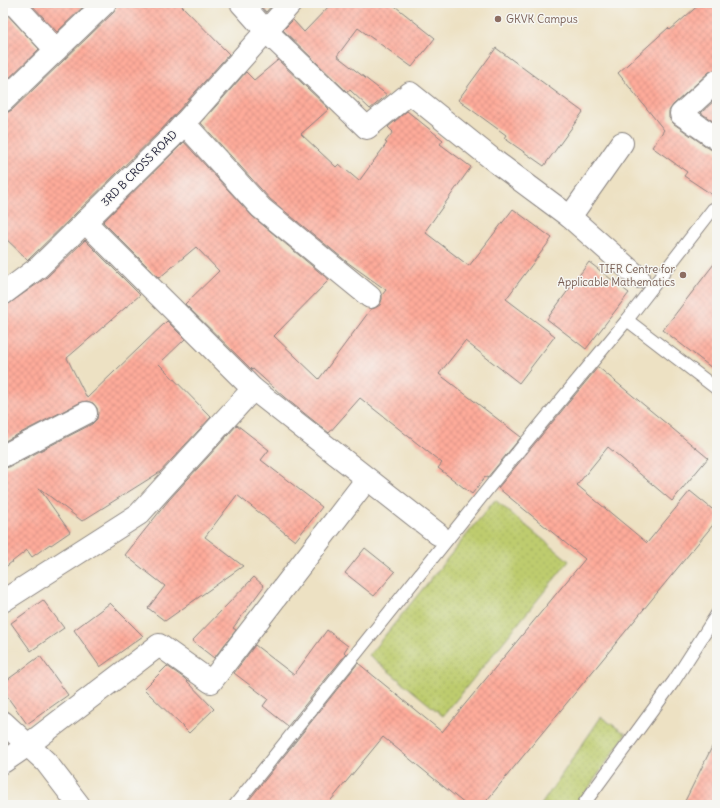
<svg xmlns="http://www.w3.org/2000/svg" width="720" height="808" font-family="Delius,sans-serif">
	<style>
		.park { fill: url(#park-dots); stroke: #707754 }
		.building { fill: url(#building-cross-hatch) }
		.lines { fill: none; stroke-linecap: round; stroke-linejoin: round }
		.service-casing { stroke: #88827f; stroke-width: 14 }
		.minor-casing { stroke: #88827f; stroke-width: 24 }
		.service { stroke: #fff; stroke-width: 12 }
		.minor { stroke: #fff; stroke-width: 22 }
		.education-dot { fill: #8d6e63; stroke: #f6f6f2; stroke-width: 1.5 }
		.labels { text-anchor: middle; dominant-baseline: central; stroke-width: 3; stroke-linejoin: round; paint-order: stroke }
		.education-label { font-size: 11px; fill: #785e54; stroke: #f6f6f2; text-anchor: start }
		.street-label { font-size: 11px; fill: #22223b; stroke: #f6f6f2 }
	</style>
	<defs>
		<pattern id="park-dots" width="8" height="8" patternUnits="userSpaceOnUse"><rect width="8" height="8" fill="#becc6e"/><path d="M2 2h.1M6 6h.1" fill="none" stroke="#a3af60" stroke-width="1.8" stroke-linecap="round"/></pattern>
		<pattern id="building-cross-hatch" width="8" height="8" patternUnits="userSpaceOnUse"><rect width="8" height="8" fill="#feab9a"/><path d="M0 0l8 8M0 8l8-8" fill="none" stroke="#d99386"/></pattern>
	</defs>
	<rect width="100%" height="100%" fill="#f6f6f2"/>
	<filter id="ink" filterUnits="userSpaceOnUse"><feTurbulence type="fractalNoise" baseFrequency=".025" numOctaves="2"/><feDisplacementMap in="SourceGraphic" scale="8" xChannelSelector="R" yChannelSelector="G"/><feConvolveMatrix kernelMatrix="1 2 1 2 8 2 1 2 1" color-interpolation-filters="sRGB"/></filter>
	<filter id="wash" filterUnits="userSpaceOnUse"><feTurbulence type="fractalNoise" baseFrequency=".012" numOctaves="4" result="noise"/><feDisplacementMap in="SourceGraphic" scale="16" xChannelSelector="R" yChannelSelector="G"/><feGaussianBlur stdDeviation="0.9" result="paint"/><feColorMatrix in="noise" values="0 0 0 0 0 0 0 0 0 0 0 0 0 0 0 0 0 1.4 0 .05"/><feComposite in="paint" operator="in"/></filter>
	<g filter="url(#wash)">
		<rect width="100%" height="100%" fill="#ede1c3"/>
		<g class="park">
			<path d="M495 500 569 561 443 716 369 655Z"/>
			<path d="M601 717 626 734 577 805H541Z"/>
		</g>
		<g id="blocks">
			<g class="building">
				<path d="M30 3H87L57 32Z"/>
				<path d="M117 3H179L229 54 162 129 28 260 3 236V113H6L12 110 114 12 117 7Z"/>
				<path d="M258 3H274L266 12Z"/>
				<path d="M332 3H391L435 38 412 67 358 28 337 56 387 95 370 109 350 90 347 92 283 30 293 20 304 32Z"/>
				<path d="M701 3H717V69L709 72 673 105 669 111V118L674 124 710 149 717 151V198L684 176 687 172 652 147 664 130 618 73 668 28 670 30Z"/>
				<path d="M3 10 39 49 3 84Z"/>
				<path d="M496 48 583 112 544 166 504 138 506 135 458 100Z"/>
				<path d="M278 60 329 109 301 134 336 167 339 164 359 181 387 143 385 142 393 132 388 127 407 111 443 140 440 144 471 167 426 230 427 231 426 233 469 266 513 209 552 238 506 299 555 336 519 383 465 341 439 374 521 437 487 478 485 477 472 494 438 468 442 463 360 398 329 433 284 397 253 369 252 370 185 304 219 271 196 247 159 278 103 222 184 142 252 216 329 280 274 336 319 379 371 309 375 308 380 305 382 299V295L386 290 347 262 270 199 201 123 246 72 254 80Z"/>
				<path d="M717 98V124L701 113Z"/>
				<path d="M85 240 140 295 67 358 87 398 167 321 185 339 159 364 211 417 160 472 82 521 39 488 70 532 51 545 50 544 32 557 27 550 3 569V468L9 467 92 424 97 419 98 413 97 408 93 403 87 401 81 402 3 442V308L47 277Z"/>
				<path d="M717 260V372L663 330Z"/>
				<path d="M589 262 629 293 586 349 547 319Z"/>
				<path d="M598 367 708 458 672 501 608 447 577 485 647 543 690 491 717 513V520L483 805H466L383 737 327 805H245L358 663 442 732 585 559 498 488Z"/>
				<path d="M237 425 269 450 261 460 322 507 295 541 237 495 205 537 243 566 165 621 148 608 165 586 125 555 168 501Z"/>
				<path d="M365 548 395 572 374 596 345 573Z"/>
				<path d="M254 577 264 586 233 628 236 630 214 658 192 641Z"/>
				<path d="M43 600 64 628 31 651 11 623Z"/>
				<path d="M110 603 143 636 100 667 74 630Z"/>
				<path d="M327 630 348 646 344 652 346 654 288 726 263 706 268 699 234 673 255 645 294 675Z"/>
				<path d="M40 656 68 695 27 724 3 691V683Z"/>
				<path d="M167 666 184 678 214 709 189 733 144 689Z"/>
				<path d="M717 737V805H683Z"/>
			</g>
		</g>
	</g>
	<g filter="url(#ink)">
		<use href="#blocks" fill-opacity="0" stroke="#88827f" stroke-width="1"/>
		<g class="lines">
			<g class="service-casing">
				<g id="service">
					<path d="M717 213 713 209 627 320 717 389"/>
					<path d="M235 805 503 470 627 320"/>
					<path d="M583 805 674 681 717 614"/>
				</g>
			</g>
			<g class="minor-casing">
				<g id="minor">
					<path d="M13 3 56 50"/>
					<path d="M241 3 266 31 367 128 410 93 496 162 570 217 638 277"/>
					<path d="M717 81 681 114 717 139"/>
					<path d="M3 101 105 3"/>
					<path d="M184 123 261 208 370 297"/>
					<path d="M570 217 622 143"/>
					<path d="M85 222 253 389 438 534"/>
					<path d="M3 294 39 267 171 138 291 3"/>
					<path d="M3 456 86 413"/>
					<path d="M3 601 139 514 253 389"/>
					<path d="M3 722 46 762 79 805"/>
					<path d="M3 762 28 745 159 645 211 682 367 479"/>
				</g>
			</g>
			<use href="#service" class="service"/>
			<use href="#minor" class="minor"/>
		</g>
	</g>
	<g class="education-dot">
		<circle cx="498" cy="19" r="4"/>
		<circle cx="683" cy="275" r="4"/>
	</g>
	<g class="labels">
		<g class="education-label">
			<text x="506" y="19">GKVK Campus</text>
			<text x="675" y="269" text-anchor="end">TIFR Centre for<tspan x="675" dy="13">Applicable Mathematics</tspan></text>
		</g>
		<g class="street-label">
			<text transform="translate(139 168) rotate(-45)">3RD B CROSS ROAD</text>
		</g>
	</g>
	<rect width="720" height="808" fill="none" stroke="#f6f6f2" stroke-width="16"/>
</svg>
